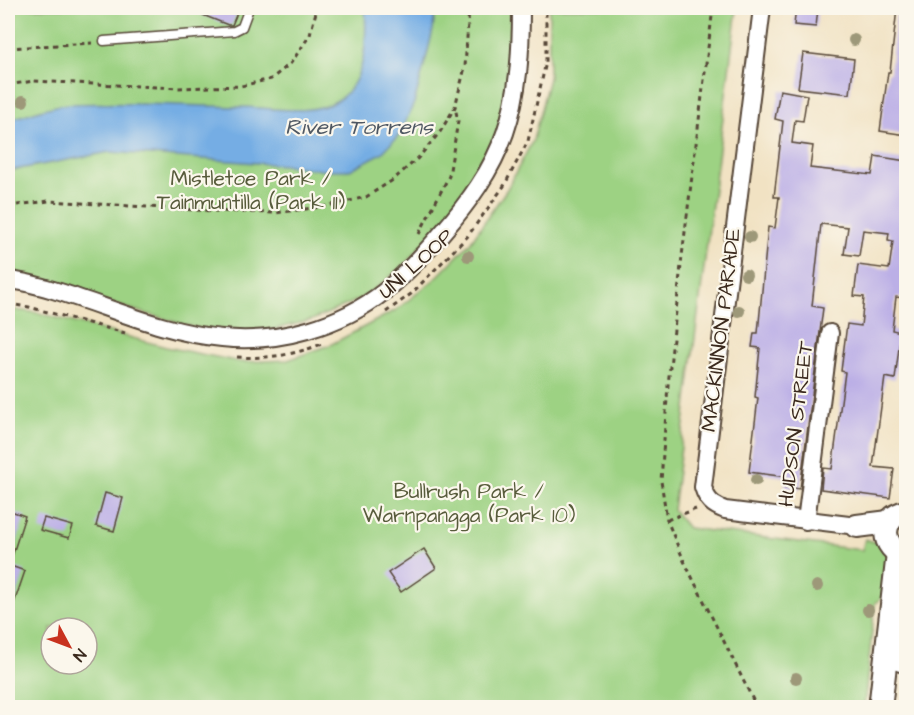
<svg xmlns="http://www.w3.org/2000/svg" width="914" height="715" font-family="'Architects Daughter',sans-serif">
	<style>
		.green { fill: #9dd283; stroke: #6c7e50; stroke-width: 1.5; fill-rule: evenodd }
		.water { fill: #74ade4; stroke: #586c81; stroke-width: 1.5 }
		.building { fill: #bbafe6 }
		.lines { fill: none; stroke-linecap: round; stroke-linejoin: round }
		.lane-casing { stroke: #564637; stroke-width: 11 }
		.street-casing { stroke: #564637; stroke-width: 20 }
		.secondary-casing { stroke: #564637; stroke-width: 26 }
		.path { stroke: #564637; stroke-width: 3; stroke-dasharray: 4.5 4.5; stroke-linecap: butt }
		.lane { stroke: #fff; stroke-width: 8 }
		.street { stroke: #fff; stroke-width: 16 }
		.secondary { stroke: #fff; stroke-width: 22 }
		.tree { fill: #9d9879 }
		.labels { text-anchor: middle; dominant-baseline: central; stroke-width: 4.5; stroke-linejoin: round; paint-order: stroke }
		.park-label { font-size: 21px; fill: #585c3c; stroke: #fbf7ec }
		.street-label { font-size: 21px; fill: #3b2a1e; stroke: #fbf7ec }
		.water-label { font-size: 22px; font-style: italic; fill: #4f5863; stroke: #fbf7ec }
	</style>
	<rect width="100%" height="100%" fill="#fbf7ec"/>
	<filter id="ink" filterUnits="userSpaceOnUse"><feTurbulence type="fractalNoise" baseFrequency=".0167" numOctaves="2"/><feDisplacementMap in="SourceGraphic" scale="12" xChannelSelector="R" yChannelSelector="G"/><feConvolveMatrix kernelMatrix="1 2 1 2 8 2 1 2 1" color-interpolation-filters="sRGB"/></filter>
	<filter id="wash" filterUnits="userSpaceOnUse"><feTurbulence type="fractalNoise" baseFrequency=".008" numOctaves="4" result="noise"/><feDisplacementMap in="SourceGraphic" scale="24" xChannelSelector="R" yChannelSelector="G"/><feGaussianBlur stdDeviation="1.35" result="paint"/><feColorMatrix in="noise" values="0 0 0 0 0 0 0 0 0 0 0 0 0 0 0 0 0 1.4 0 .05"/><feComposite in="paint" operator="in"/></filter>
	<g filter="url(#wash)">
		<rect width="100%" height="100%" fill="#f1e2c3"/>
		<g class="green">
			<path d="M8 8H517V38L501 131 470 192 404 265 379 286 358 300 312 320 271 330 249 331 200 329 8 274Z"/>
			<path d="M549 8H737L673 510 688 528 862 550 865 539 881 544 891 559 882 598 875 603 864 707 8 708V309L39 313 166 347 241 362 288 360 330 345 396 310 435 279 470 243 507 189 533 140 549 78ZM51 628H87V664H51Z"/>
		</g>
		<path class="water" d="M365 8H435L433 30 425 63 414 103 400 134 382 153 350 170H322L284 165 110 152 8 171V120C27 115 49 105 70 104 126 102 183 106 239 107 268 107 312 117 338 100 367 81 367 38 365 8Z"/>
		<g id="blocks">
			<g class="building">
				<path d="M185 8H239L232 25H228Z"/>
				<path d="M796 8H818L816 27 794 25Z"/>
				<path d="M897 8H906V135L880 131 888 72H890Z"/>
				<path d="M803 53 854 59 850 94 798 88Z"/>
				<path d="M780 90 807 95 803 121 795 120 792 143 813 146 810 168 872 175 875 156 906 161V277L904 298 896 297 892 330 901 332 895 379 885 377 873 467 894 469 890 498 821 489 823 468 832 469 845 372 841 371 847 324 861 326 864 297 854 296 858 265 889 269 893 241 888 240 889 233 863 230 859 256 844 254 848 227 821 224 812 306 823 308 800 489 785 487 786 477 749 472 758 398 755 397 760 348 752 347 754 333H758L768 227 775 228 779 197H774L783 121 775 119Z"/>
				<path d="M105 493 123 498 114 531 96 526Z"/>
				<path d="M8 510 25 516 10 563 8 562Z"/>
				<path d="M44 518 73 526 69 538 40 530Z"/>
				<path d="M424 549 436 568 401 592 388 573Z"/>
				<path d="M8 565 25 571 10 615 8 614Z"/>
			</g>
		</g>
	</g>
	<g filter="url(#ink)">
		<use href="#blocks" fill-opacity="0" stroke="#564637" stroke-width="1.5"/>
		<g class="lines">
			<g class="lane-casing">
				<path id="lane" d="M104 41 234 31 242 27 249 8"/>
			</g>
			<g class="street-casing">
				<g id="street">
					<path d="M762 8 703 487C707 500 712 505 725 510L857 526"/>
					<path d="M8 280C25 281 43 287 60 292 114 309 166 333 222 338 278 344 341 326 385 291 406 274 424 254 442 233 468 203 492 171 505 133 519 93 521 50 521 8"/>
					<path d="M806 521 830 333"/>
				</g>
			</g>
			<g class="secondary-casing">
				<g id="secondary">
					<path d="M906 512C878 517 881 549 906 556"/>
					<path d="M857 526 889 522"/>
					<path d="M901 660 906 617"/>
					<path d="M880 708 898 553"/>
				</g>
			</g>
			<g class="path">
				<path d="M713 8 682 256 668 385 661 481 667 520 684 561 757 708"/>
				<path d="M8 48 92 43"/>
				<path d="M8 85 33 81 178 88 241 86 271 79 291 63 310 35 317 8"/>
				<path d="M8 206 49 201 213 211 275 213 328 206 366 197 393 180 418 158 440 132 455 107 465 67 469 8"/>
				<path d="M419 234 449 176 458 121 455 107"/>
				<path d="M8 304 29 307 125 333"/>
				<path d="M386 312 411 294 467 237 504 186 528 141 546 62V8"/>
				<path d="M237 357C268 359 295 355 324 343"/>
				<path d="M667 520 696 509"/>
			</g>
			<use href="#lane" class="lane"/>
			<use href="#street" class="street"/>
			<use href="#secondary" class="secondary"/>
		</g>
		<g class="tree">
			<circle cx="854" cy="40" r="6"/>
			<circle cx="23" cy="101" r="6"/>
			<circle cx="750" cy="237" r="6"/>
			<circle cx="468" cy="256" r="6"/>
			<circle cx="746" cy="275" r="6"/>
			<circle cx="739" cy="311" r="6"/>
			<circle cx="756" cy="480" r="6"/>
			<circle cx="817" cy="586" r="6"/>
			<circle cx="868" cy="610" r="6"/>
			<circle cx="796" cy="678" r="6"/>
		</g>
	</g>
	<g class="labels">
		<g class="park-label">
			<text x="251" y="178">Mistletoe Park /<tspan x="251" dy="24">Tainmuntilla (Park 11)</tspan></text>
			<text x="469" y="491">Bullrush Park /<tspan x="469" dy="24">Warnpangga (Park 10)</tspan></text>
		</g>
		<g class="street-label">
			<text transform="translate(416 264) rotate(-42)">UNI LOOP</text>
			<text transform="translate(721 330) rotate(-83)">MACKINNON PARADE</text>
			<text transform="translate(796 424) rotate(-83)">HUDSON STREET</text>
		</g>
		<g class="water-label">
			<text x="359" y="127">River Torrens</text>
		</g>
	</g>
	<rect width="914" height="715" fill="none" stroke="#fbf7ec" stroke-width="30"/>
	<g transform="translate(69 646) rotate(131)"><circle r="28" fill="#fbf7ec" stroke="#aea59a" stroke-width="1.5"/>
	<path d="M0-4.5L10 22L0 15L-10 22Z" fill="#c8321e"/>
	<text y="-9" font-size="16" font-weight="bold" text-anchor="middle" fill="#3b2a1e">N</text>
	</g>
</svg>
